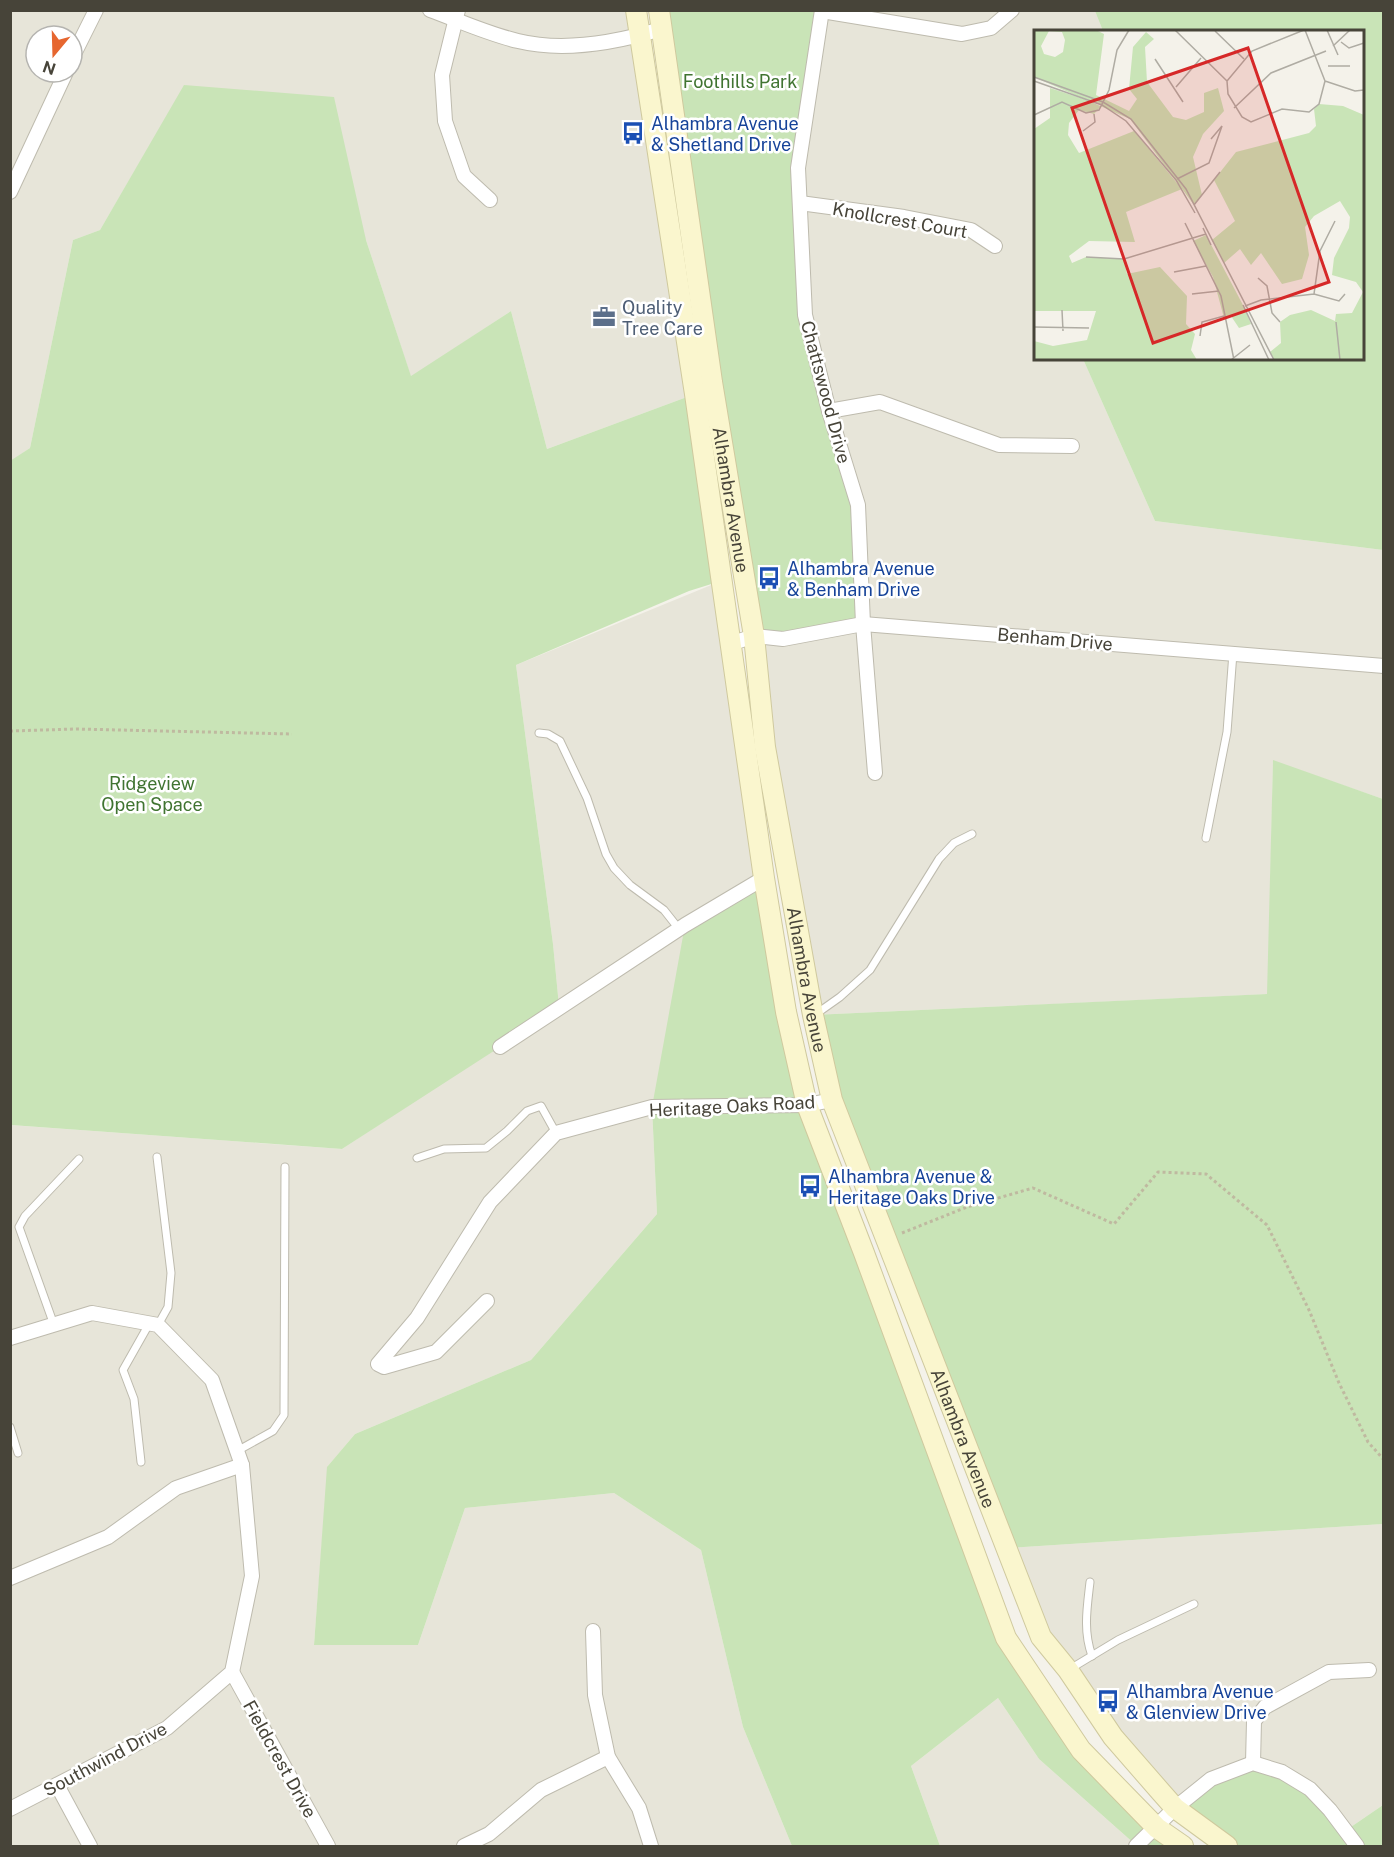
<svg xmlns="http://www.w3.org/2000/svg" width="1394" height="1857" font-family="'Public Sans',sans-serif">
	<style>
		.residential { fill: #e7e5d9; fill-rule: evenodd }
		.green { fill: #c9e4b7 }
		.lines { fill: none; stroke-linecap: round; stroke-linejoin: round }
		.service-casing { stroke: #bebbae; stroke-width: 9 }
		.minor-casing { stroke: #bebbae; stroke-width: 16 }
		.secondary-casing { stroke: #cfc99e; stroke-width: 22 }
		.path { stroke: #bfb9a0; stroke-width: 3; stroke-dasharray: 3 3; stroke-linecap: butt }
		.service { stroke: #fff; stroke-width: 7 }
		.minor { stroke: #fff; stroke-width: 14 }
		.secondary { stroke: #faf6ce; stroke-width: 20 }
		.labels { text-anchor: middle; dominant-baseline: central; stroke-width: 5; stroke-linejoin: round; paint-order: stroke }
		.park-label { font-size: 18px; fill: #407431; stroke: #fff }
		.transit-label { font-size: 18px; fill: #164399; stroke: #fff; text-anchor: start }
		.street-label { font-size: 18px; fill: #474439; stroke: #fff }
		.service-label { font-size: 18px; fill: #4e5e75; stroke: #fff; text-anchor: start }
		.inset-road { fill: none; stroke: #afaca3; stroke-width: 1.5 }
		.view { fill: #d62828; fill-opacity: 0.15; stroke: #d62828; stroke-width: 3 }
		.inset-edge { fill: none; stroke: #474439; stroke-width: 3 }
	</style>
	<rect width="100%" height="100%" fill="#f4f2ea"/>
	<g class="residential">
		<path d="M11 11H636L695 394 547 449 511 311 411 377 366 240 185 85 100 230 73 240 30 448 11 461ZM36 36H72V72H36Z"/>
		<path d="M822 11H1095L1103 31 1036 32V358L1083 359 1155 521 1383 550V799L1273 761 1268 994 813 1015 754 636 805 315 800 203Z"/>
		<path d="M721 581 764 878 652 1107 657 1214 531 1360 355 1434 328 1466 314 1644 418 1645 465 1508 614 1493 701 1550 743 1727 792 1846H11L10 1125 342 1149 559 1006 553 944 516 665Z"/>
		<path d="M1383 1524V1805L1345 1831 1175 1808 1068 1670 1007 1548Z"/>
		<path d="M998 1698 1039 1759 1137 1846H940L911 1766Z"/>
	</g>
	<g class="green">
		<path d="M659 11H822L798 168 805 315 858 505 863 624 754 636Z"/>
		<path d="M1095 11H1383V550L1155 521 1083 359 1362 358V32L1103 31Z"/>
		<path d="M184 85 334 97 366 240 411 376 511 311 547 449 695 394 721 581 689 591 516 665 553 944 559 1006 500 1047 342 1149 11 1125 10 461 30 448 73 240 100 230Z"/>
		<path d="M1273 760 1383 799V1524L1007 1548 887 1239 813 1015 1267 994Z"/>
		<path d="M764 878 807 1105 1006 1638 1081 1750 1183 1846H1137L1039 1759 998 1698 911 1766 940 1846H792L743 1727 701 1550 614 1493 465 1508 418 1645H314L327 1467 355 1434 531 1360 657 1214 652 1107 685 925Z"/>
		<path d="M1253 1763 1282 1772 1345 1831 1383 1805V1846H1227L1175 1808 1211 1779Z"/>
	</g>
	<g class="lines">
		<g class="service-casing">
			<g id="service">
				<path d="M539 733 548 734 560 741 587 798 606 854 614 868 630 885 664 910 679 929"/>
				<path d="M1206 838 1227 732 1233 653"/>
				<path d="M816 1014 840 997 870 970 939 859 954 843 972 834"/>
				<path d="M157 1157 171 1273 168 1307 158 1325"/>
				<path d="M417 1158 444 1149 486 1148 507 1131 527 1111 541 1106 556 1133"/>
				<path d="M54 1325 19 1227 25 1216 79 1159"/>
				<path d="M10 1427 18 1453"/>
				<path d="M237 1451 273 1431 284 1415 285 1167"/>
				<path d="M141 1462 134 1399 123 1370 149 1324"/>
				<path d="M1090 1582C1087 1608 1083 1631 1092 1656"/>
				<path d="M1070 1669 1118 1640 1194 1604"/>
			</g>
		</g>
		<g class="minor-casing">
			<g id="minor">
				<path d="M430 10C460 21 488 34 518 41 563 52 618 42 661 29"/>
				<path d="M458 10 442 75 445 121 464 176 490 200"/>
				<path d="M822 10 798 168 805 315 829 411 858 505 863 624 875 773"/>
				<path d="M822 11 962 34 991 28 1012 10"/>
				<path d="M72 58 96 10"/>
				<path d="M10 192 66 72"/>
				<path d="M800 203 904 217 971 230 995 246"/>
				<path d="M829 411 880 402 999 445 1072 446"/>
				<path d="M730 644 754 636 783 639 863 624 1384 666"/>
				<path d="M500 1047 685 925 764 878"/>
				<path d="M487 1301 436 1352 384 1367 378 1364 417 1318 490 1202 556 1133 652 1107 807 1105 832 1100"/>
				<path d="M10 1338 92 1313 158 1325 212 1380 242 1465 252 1576 232 1672 167 1728 10 1809"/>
				<path d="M10 1578 108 1537 176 1488 242 1465"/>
				<path d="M593 1631 595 1695 608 1757 639 1808 651 1846"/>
				<path d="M232 1672 328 1846"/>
				<path d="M1253 1763 1254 1721 1265 1707 1329 1672 1369 1670"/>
				<path d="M57 1785 90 1846"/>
				<path d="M464 1846 489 1834 541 1790 608 1757"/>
				<path d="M1136 1846 1175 1808 1211 1779 1253 1763 1282 1772 1310 1789 1330 1810 1357 1846"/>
			</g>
		</g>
		<g class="secondary-casing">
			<g id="secondary">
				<path d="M636 10 695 394 764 878 786 1012 807 1105 864 1253 1006 1638 1081 1750 1157 1828 1183 1846"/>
				<path id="s1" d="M659 10 712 382 754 636 765 747 813 1015 832 1100 1041 1637 1068 1670 1113 1737 1160 1791 1175 1808 1227 1846"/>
			</g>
		</g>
		<g class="path">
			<path d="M10 731 76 729 292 734"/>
			<path d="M902 1233 967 1207 1033 1188 1114 1224 1158 1172 1206 1174 1267 1225 1309 1310 1339 1383 1368 1442 1384 1460"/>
		</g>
		<use href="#service" class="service"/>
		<use href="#minor" class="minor"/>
		<use href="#secondary" class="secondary"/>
	</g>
	<defs>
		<g id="bus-bare" transform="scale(1.8)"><path d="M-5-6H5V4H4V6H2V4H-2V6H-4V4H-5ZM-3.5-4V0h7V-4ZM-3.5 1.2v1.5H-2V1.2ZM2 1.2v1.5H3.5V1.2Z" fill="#1a4fb4" stroke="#fff" stroke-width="2.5" paint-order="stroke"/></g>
		<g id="office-bare" transform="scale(1.8)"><path d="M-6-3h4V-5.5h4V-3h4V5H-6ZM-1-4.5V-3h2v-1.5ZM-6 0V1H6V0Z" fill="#5c6f8a" stroke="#fff" stroke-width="2.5" paint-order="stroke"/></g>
	</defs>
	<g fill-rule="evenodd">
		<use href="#bus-bare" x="633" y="133"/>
		<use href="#office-bare" x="604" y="317"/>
		<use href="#bus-bare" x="769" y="578"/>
		<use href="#bus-bare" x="810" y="1186"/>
		<use href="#bus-bare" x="1108" y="1701"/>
	</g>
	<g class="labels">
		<g class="park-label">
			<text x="740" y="81">Foothills Park</text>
			<text x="152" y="783">Ridgeview<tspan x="152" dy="21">Open Space</tspan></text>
		</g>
		<g class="transit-label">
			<text x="651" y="123">Alhambra Avenue<tspan x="651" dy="21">&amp; Shetland Drive</tspan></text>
			<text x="787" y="568">Alhambra Avenue<tspan x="787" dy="21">&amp; Benham Drive</tspan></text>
			<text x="828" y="1176">Alhambra Avenue &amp;<tspan x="828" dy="21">Heritage Oaks Drive</tspan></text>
			<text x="1126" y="1691">Alhambra Avenue<tspan x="1126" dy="21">&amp; Glenview Drive</tspan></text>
		</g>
		<g class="street-label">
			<text transform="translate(900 220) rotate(10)">Knollcrest Court</text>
			<text transform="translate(826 392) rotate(75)">Chattswood Drive</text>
			<text stroke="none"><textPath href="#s1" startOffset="495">Alhambra Avenue</textPath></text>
			<text transform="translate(1055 639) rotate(5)">Benham Drive</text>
			<text stroke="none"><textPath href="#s1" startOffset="981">Alhambra Avenue</textPath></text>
			<text transform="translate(732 1106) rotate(-3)">Heritage Oaks Road</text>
			<text stroke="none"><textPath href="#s1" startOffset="1467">Alhambra Avenue</textPath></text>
			<text transform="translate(105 1759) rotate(-28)">Southwind Drive</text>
			<text transform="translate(280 1759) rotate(61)">Fieldcrest Drive</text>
		</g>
		<g class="service-label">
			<text x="622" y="307">Quality<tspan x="622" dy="21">Tree Care</tspan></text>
		</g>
	</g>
	<g transform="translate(1034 30)">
		<rect width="330" height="330" fill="#f4f2ea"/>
		<path d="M0 0H62L70 4 62 65 95 81 103 69 95 59 99 17 112 2 120 9 111 17 113 52 139 87 152 90 170 82V63L184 58 190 81 169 104 159 127 168 165 160 175 96 89 0 47ZM15 1 28 2 31 10 29 22 21 27 10 24 7 16ZM16 58 68 75 60 84 45 80 35 93 34 105 45 123 100 101 148 159 92 182 101 212 55 211 35 226 38 233 52 227 90 229 93 244 126 237 153 266 152 294 161 304 157 320 163 330H0V311L19 316 53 310 62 281H0V99L16 88ZM285 74 309 76 330 85V330H240L236 322 247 313 246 292 256 285 277 280 301 291 302 284 318 283 329 262 322 252 298 245 300 228 315 198 316 187 306 171 280 186 271 197 275 225 268 249 248 254 227 223 217 235 206 219 190 233 178 210 201 191 180 150 202 122 275 103 282 96 280 79ZM172 205 210 277 217 294 205 298 197 286 190 288 179 247 159 211Z" fill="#c9e4b7" fill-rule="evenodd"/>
		<path class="inset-road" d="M141 0 193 51M270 0 218 21 193 51 194 64 208 87 217 92 248 79 275 82 285 74 291 51M271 0 291 51M293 0 304 25M181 1 210 29M307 12 315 18 330 13M299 16 316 0M121 29 149 72M294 36H316M0 47 69 72 97 89 152 159 240 330M0 51 68 75 92 91 142 150 161 183M291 51 321 61 330 60M142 57 167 28M200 78 237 43 292 21M0 85 28 72 52 83 65 80 75 60 83 20 95 0M49 101 61 92 60 84M143 149 175 133 188 96 177 109M160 175 186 142M151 193 187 266 200 330M169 198 177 215M52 227 90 229 172 204M140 242 172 236M224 248 233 256 238 283 246 292M158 264 185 261M280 264 286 221 301 191M209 275 235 330M211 276 227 270 280 264 305 271 311 264M28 280 29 301M302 292 306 330M0 297 55 298M166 306 168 292 190 286M197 330 216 315"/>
		<path class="view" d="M214 18 295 252 119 313 38 78Z"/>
		<rect width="330" height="330" class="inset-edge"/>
	</g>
	<rect width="1394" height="1857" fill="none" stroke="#474439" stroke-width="24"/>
	<g transform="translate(54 54) rotate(199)"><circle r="28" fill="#ffffff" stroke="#b5b4b0" stroke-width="1.5"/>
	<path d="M0-4.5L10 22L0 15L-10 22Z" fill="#e6662f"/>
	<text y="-9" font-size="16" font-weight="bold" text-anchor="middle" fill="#474439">N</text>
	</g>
</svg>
